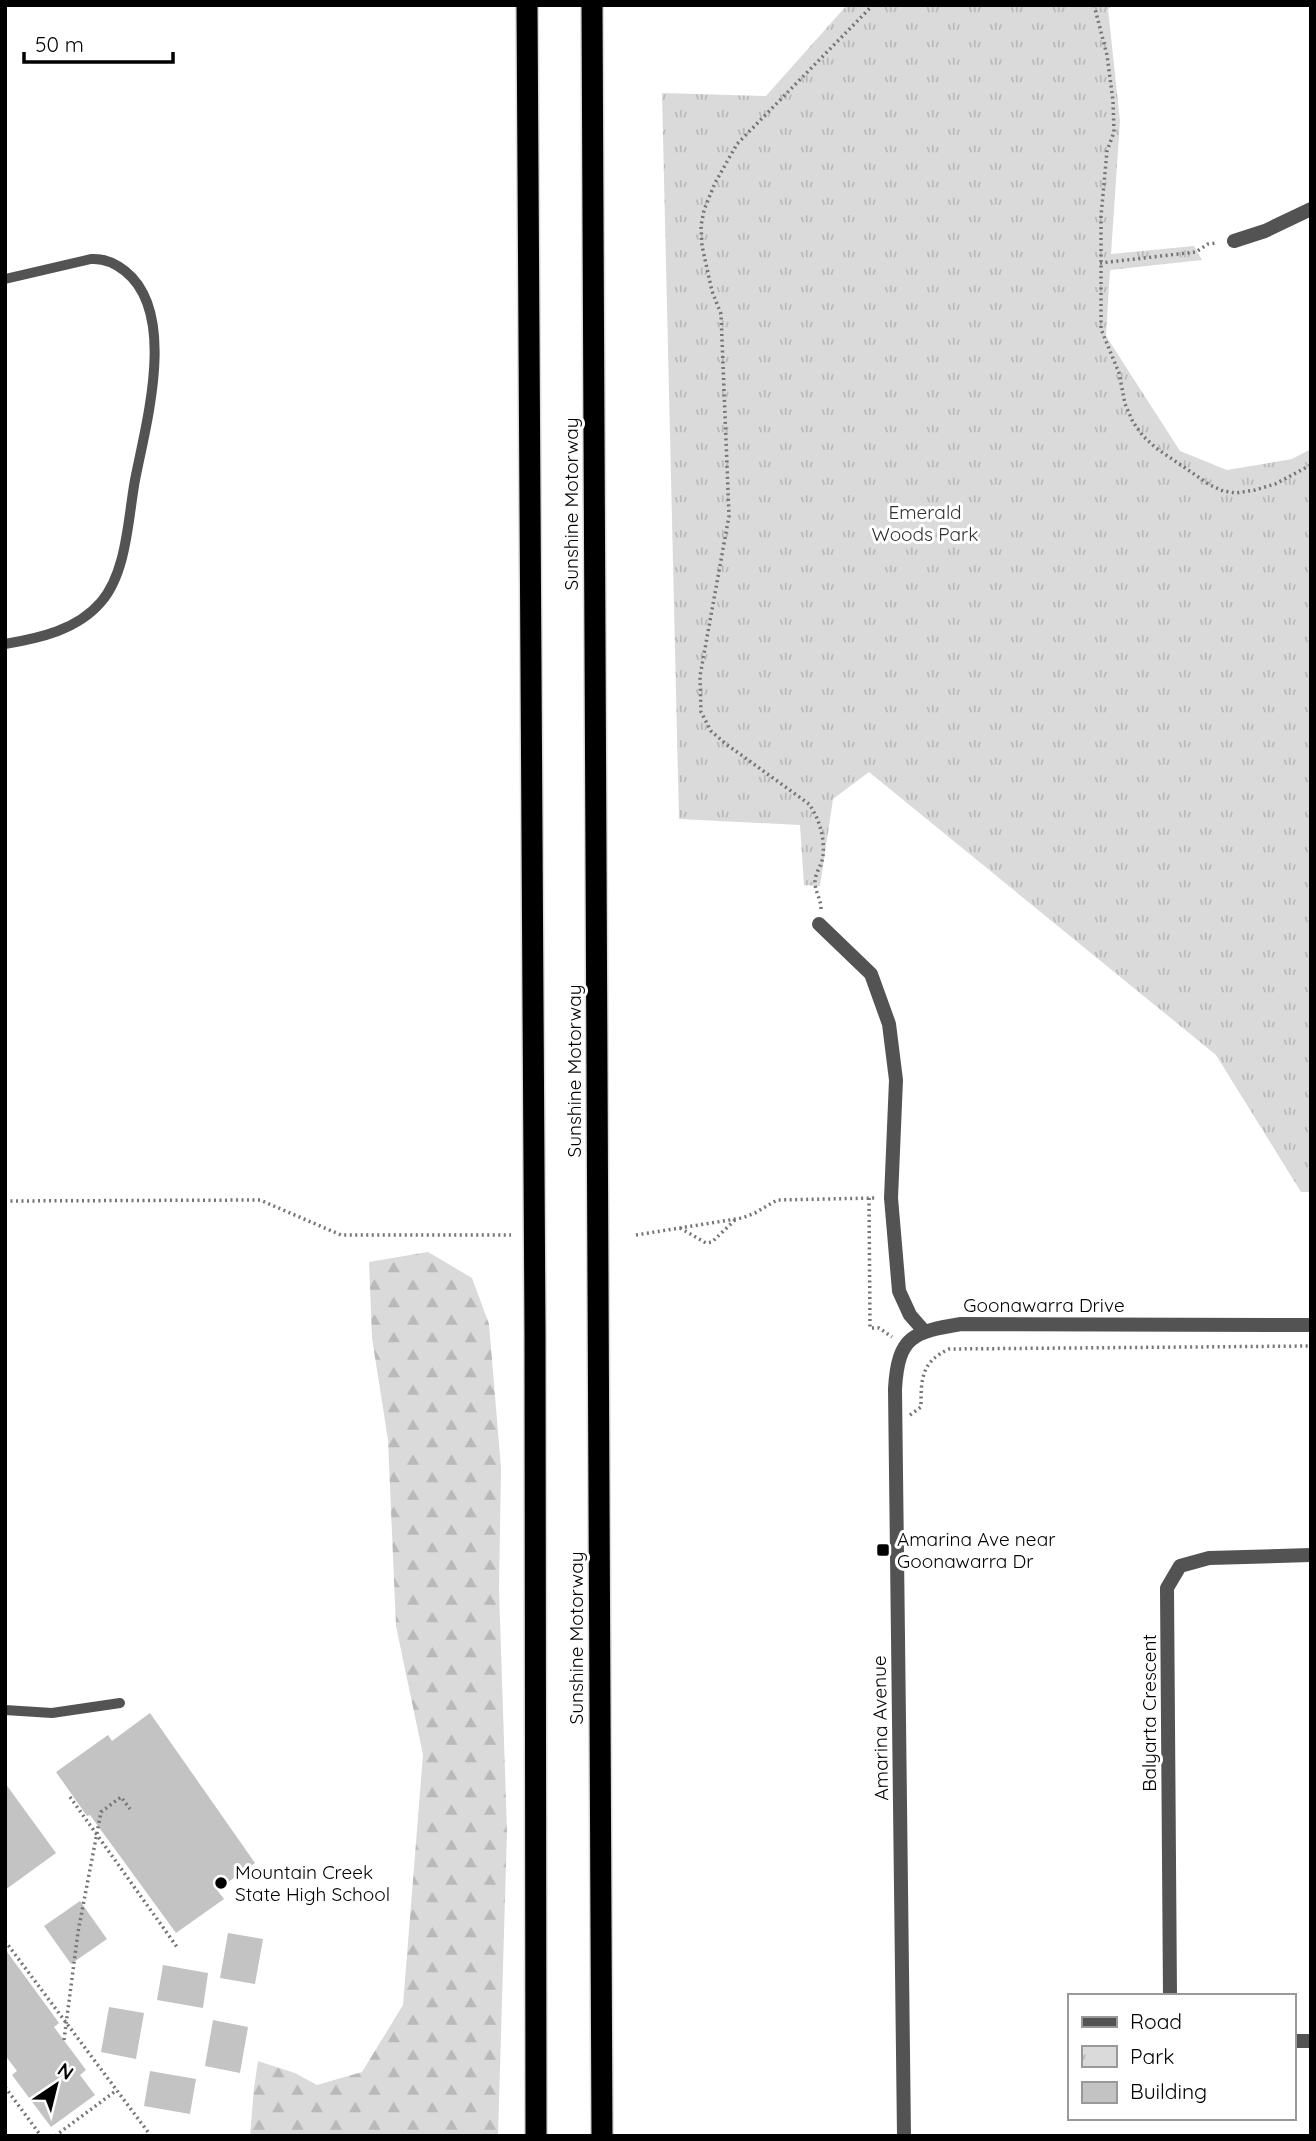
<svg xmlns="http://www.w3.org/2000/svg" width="1316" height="2141" font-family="Quicksand,sans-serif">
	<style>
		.forest { fill: url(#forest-firs) }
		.park { fill: url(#park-tufts) }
		.building { fill: #c3c3c3 }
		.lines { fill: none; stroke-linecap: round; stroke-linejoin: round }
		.motorway-casing { stroke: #dbdbdb; stroke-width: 24 }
		.path { stroke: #757575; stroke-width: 3.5; stroke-dasharray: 2 3.5; stroke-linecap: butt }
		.service { stroke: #535353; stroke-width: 10 }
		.minor { stroke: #535353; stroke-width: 14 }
		.tertiary { stroke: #535353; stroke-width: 14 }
		.motorway { stroke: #000; stroke-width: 21 }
		.poi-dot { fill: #000; stroke: #fff; stroke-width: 2.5 }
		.labels { text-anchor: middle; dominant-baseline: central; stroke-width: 6; stroke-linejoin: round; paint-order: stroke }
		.street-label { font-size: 19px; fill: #000; stroke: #fff }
		.park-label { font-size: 19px; fill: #313131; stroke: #fff }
		.poi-label { font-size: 19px; fill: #000; stroke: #fff; text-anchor: start }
	</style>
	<defs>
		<pattern id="forest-firs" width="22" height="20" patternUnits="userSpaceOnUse" patternTransform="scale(1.75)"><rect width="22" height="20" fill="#dadada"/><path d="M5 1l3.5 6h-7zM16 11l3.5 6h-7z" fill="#b9b9b9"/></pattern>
		<pattern id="park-tufts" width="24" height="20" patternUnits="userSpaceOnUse" patternTransform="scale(1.75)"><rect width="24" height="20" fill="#dadada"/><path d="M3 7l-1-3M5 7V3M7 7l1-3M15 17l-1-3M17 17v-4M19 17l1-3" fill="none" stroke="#b9b9b9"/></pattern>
	</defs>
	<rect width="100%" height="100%" fill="#fff"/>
	<path class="forest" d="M428 1252 472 1278 489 1324 501 1468 499 1590 507 1831 498 2136H250L254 2088 258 2061 295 2073 317 2085 362 2072 403 2005 423 1755 396 1626 388 1440 372 1338 369 1262Z"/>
	<path class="park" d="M847 5H1114L1108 9 1120 121 1111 254 1194 246 1202 260 1110 270 1106 336 1180 451 1227 470 1292 459 1311 449V1192H1301L1216 1055 869 772 833 799 820 886 804 885 800 825 679 819 662 93 766 96Z"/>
	<g class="building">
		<path d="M150 1713 255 1863 217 1890 224 1899 176 1933 90 1815 87 1816 56 1772 108 1735 112 1741Z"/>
		<path d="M5 1783 56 1853 5 1890Z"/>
		<path d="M80 1901 107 1939 71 1964 44 1926Z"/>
		<path d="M228 1933 263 1939 255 1984 220 1978Z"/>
		<path d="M5 1949 59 2023 54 2027 86 2070 80 2075 95 2095 51 2127 12 2075 17 2071 5 2055Z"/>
		<path d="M163 1965 208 1973 203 2008 157 2000Z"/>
		<path d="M109 2007 144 2013 136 2059 101 2052Z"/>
		<path d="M213 2020 248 2027 240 2073 205 2066Z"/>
		<path d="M150 2071 196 2079 190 2114 144 2106Z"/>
	</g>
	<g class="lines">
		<g class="motorway-casing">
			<g id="motorway">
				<path d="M527 5 535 1333 536 2136"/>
				<path d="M592 5 602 2136"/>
			</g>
		</g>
		<g class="path">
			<path d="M1094 5 1107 55 1113 101 1114 132 1107 151 1101 216V329L1119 373 1125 404 1133 422 1143 436 1156 448 1210 485 1223 491 1236 493 1255 490 1275 484 1311 465"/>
			<path d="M1100 263 1196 252 1208 244 1217 243"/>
			<path d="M821 909C821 899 815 892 815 882 815 873 822 865 823 856 825 838 819 818 809 804L726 744 711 731 701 712 700 676 729 516 721 314 712 291 702 246 701 226 704 210 715 183 737 144 873 5"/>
			<path d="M869 1198 870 1328H879L892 1337"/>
			<path d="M5 1201 260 1200 341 1235H511"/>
			<path d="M680 1228 706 1243 712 1242 736 1219"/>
			<path d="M636 1235 742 1218 755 1213 777 1200 875 1198"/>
			<path d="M910 1415 921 1407C921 1379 921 1362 949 1349L1311 1346"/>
			<path d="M70 1797 177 1947"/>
			<path d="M5 1941 151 2136"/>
			<path d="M64 2040 78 1932 101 1812 121 1797 130 1809"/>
			<path d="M5 2087 41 2136"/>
			<path d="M55 2136 117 2090"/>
		</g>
		<g class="service">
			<path d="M5 279 91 259C104 258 115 263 125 271 178 313 146 423 135 480 128 518 127 572 101 602 77 630 40 638 5 644"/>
			<path d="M5 1710 52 1713 120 1703"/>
		</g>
		<g class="minor">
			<path d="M1234 241 1265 231 1311 209"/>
			<path d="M819 924 871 974 889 1024 896 1080 891 1198 899 1291 910 1315 924 1331"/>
			<path d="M1170 1996 1167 1588 1180 1566 1209 1558 1311 1555"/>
			<path d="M1293 2041H1311"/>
		</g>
		<path class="tertiary" d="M904 2136 895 1389C898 1335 914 1332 961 1324L1311 1325"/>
		<use href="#motorway" class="motorway"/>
	</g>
	<g class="poi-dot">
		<rect x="876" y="1543" width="14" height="14" rx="3.5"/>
		<circle cx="221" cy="1883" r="7"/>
	</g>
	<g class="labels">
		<g class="street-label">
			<text transform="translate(571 504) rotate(-90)">Sunshine Motorway</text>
			<text transform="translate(574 1071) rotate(-90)">Sunshine Motorway</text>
			<text x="1044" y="1305">Goonawarra Drive</text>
			<text transform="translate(576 1638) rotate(-90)">Sunshine Motorway</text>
			<text transform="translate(1149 1713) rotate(-90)">Balyarta Crescent</text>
			<text transform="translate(880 1728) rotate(-91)">Amarina Avenue</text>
		</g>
		<g class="park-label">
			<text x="925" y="512">Emerald<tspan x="925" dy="22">Woods Park</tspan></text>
		</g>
		<g class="poi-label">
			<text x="897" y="1539">Amarina Ave near<tspan x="897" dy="22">Goonawarra Dr</tspan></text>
			<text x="235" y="1872">Mountain Creek<tspan x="235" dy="22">State High School</tspan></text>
		</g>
	</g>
	<rect width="1316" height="2141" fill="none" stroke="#000000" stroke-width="14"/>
	<rect x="1068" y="1994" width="228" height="126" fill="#ffffff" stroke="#999999" stroke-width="2"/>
	<rect x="1082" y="2017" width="35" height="10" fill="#535353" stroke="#999999" stroke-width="2"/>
	<text x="1130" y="2029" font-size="21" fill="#000000">Road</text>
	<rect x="1082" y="2046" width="35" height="21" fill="url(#park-tufts)" stroke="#999999" stroke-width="2"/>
	<text x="1130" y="2064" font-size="21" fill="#000000">Park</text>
	<rect x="1082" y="2082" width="35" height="21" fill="#c3c3c3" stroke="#999999" stroke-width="2"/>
	<text x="1130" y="2099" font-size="21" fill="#000000">Building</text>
	<g transform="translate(56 2085) rotate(35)" stroke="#ffffff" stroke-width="5" paint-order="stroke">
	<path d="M0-5L12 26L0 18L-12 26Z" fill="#000000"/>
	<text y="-10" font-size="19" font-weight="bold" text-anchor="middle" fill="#000000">N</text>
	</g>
	<path d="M24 52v10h149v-10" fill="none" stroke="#000000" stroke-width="3.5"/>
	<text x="35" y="52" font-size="21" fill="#000000" stroke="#ffffff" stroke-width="5" paint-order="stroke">50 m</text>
</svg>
